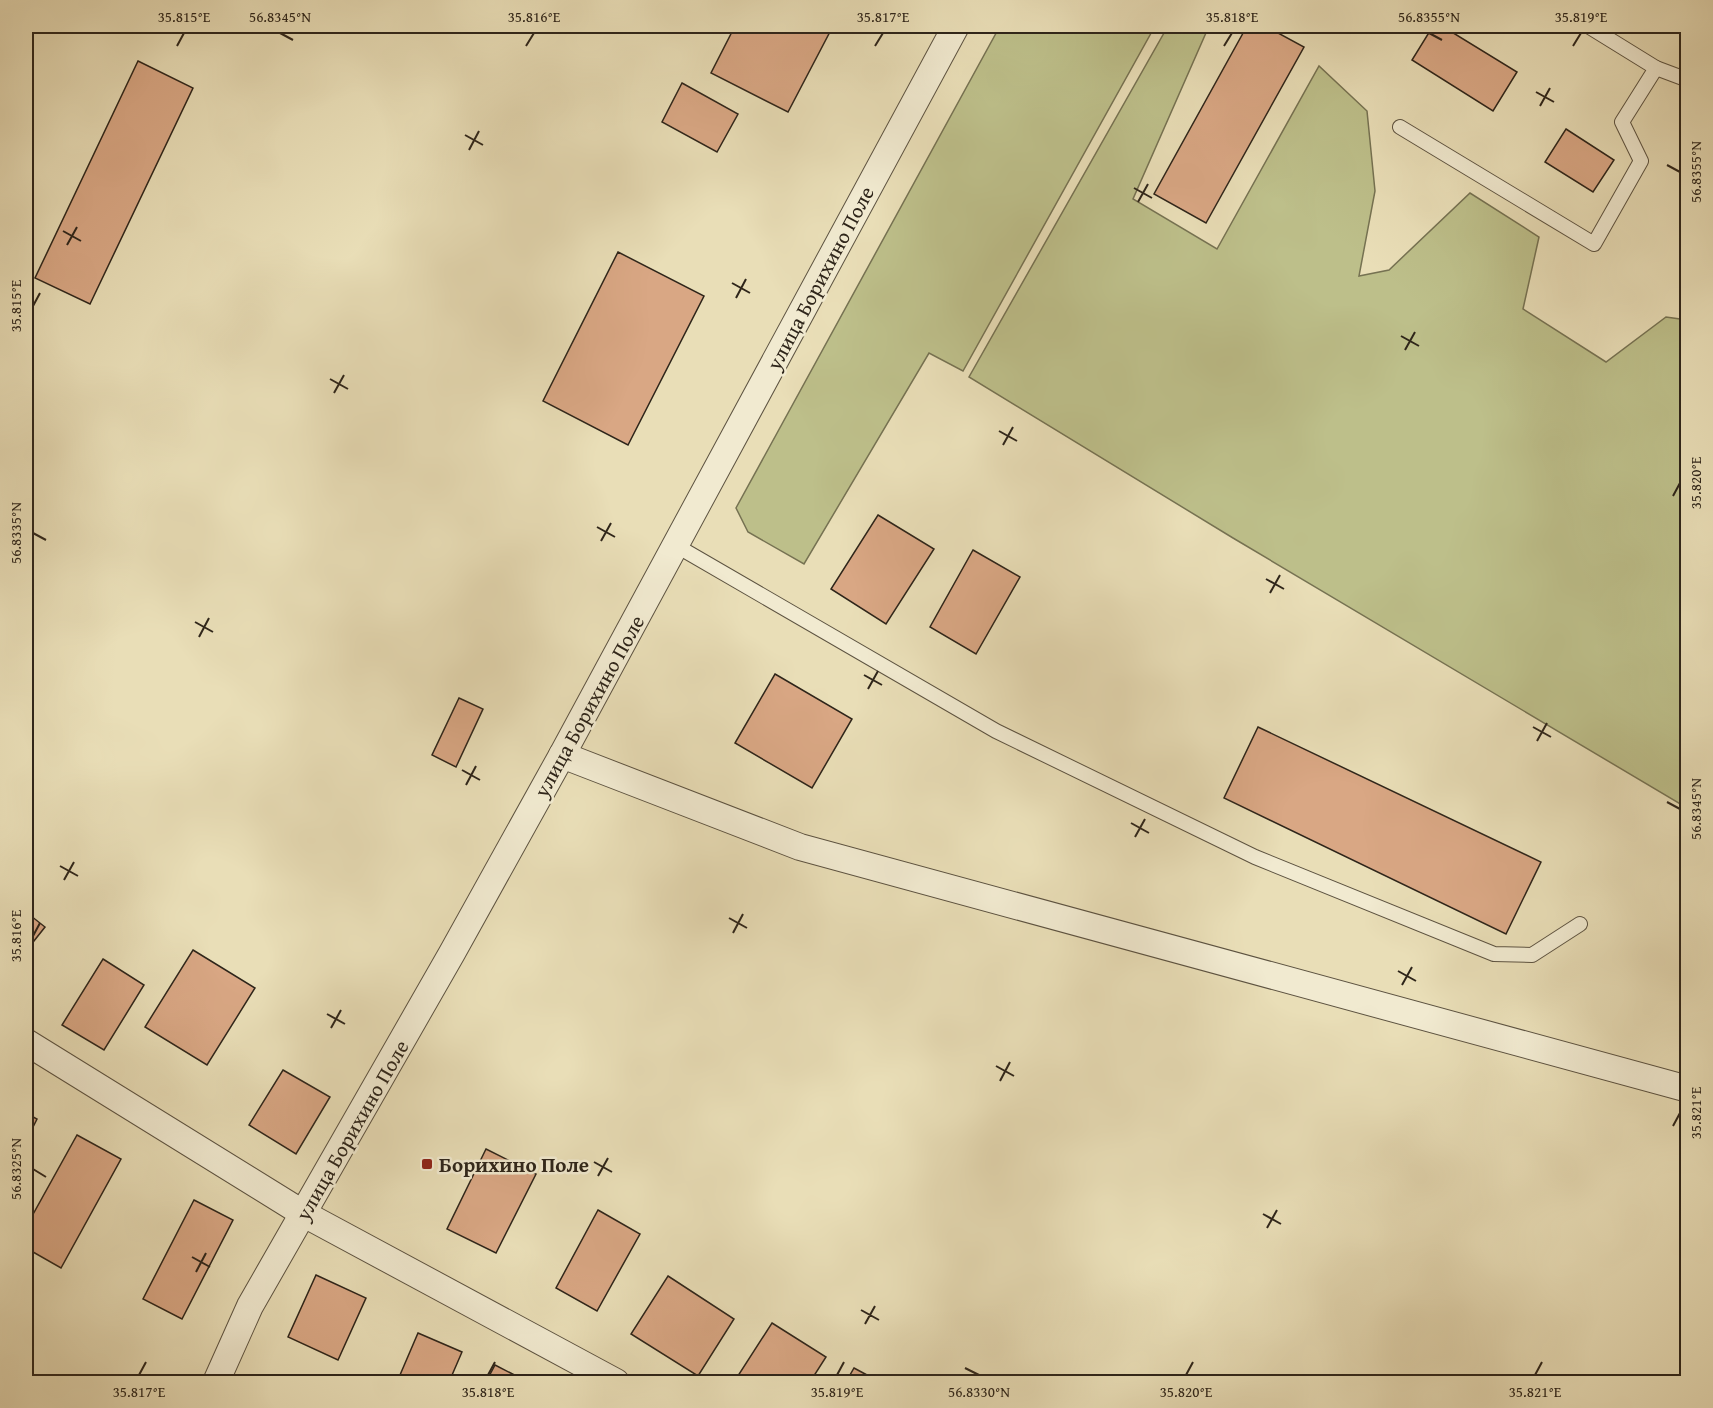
<svg xmlns="http://www.w3.org/2000/svg" width="1713" height="1408" font-family="'Gentium Book Plus',serif">
	<style>
		.green { fill: #bdbf8a; stroke: #767252; stroke-width: 1.5 }
		.building { fill: #d9a784; stroke: #2e251a; stroke-width: 1.5 }
		.lines { fill: none; stroke-linecap: round; stroke-linejoin: round }
		.lane-casing { stroke: #5d5341; stroke-width: 16 }
		.street-casing { stroke: #5d5341; stroke-width: 28 }
		.lane { stroke: #f1ead0; stroke-width: 14 }
		.street { stroke: #f1ead0; stroke-width: 26 }
		.ticks { fill: none; stroke: #2e251a; stroke-width: 2 }
		.poi-dot { fill: #8f2418; stroke: #f1ead0; stroke-width: 2 }
		.labels { text-anchor: middle; dominant-baseline: central; stroke-width: 5; stroke-linejoin: round; paint-order: stroke }
		.street-label { font-size: 21px; fill: #2e251a; stroke: #f1ead0 }
		.poi-label { font-size: 21px; font-weight: bold; fill: #2e251a; stroke: #f1ead0; text-anchor: start }
		.neatline { fill: none; stroke: #2e251a; stroke-width: 2 }
		.ticks-label { font-size: 15px; text-anchor: middle; fill: #2e251a }
	</style>
	<rect width="100%" height="100%" fill="#e9deb7"/>
	<filter id="stains"><feTurbulence type="fractalNoise" baseFrequency=".00333" numOctaves="4"/><feColorMatrix values="0 0 0 0 .2 0 0 0 0 .09 0 0 0 0 .02 0 0 0 .5 -.17"/></filter>
	<radialGradient id="worn" r=".72"><stop offset=".6" stop-color="#630" stop-opacity="0"/><stop offset="1" stop-color="#630" stop-opacity=".3"/></radialGradient>
	<g class="green">
		<path d="M1000 26H1155L963 371 929 353 804 564 748 532 736 508Z"/>
		<path d="M1168 26H1209L1133 199 1217 249 1319 66 1367 111 1375 191 1359 276 1389 270 1470 193 1539 237 1523 309 1606 362 1666 317 1687 320V808L1233 538 969 377Z"/>
	</g>
	<g class="building">
		<path d="M667 26H680L677 31Z"/>
		<path d="M735 26H833L788 112 711 73Z"/>
		<path d="M1247 26H1265L1304 47 1206 223 1154 194Z"/>
		<path d="M1433 26H1442L1517 72 1493 111 1412 60Z"/>
		<path d="M138 61 193 88 90 304 35 278Z"/>
		<path d="M682 83 738 114 717 152 662 122Z"/>
		<path d="M1566 129 1614 160 1593 192 1545 162Z"/>
		<path d="M618 252 704 296 628 445 543 401Z"/>
		<path d="M878 515 934 549 886 624 831 589Z"/>
		<path d="M973 550 1020 577 976 654 930 627Z"/>
		<path d="M775 674 852 719 812 788 735 743Z"/>
		<path d="M459 698 483 709 456 767 432 755Z"/>
		<path d="M1258 727 1541 862 1506 934 1224 798Z"/>
		<path d="M26 912 45 927 26 951Z"/>
		<path d="M193 950 255 988 207 1065 145 1027Z"/>
		<path d="M103 959 144 985 104 1050 62 1025Z"/>
		<path d="M283 1070 330 1097 296 1154 249 1125Z"/>
		<path d="M26 1113 37 1119 26 1141Z"/>
		<path d="M77 1135 121 1159 61 1268 26 1248V1227Z"/>
		<path d="M486 1149 536 1174 496 1253 447 1229Z"/>
		<path d="M194 1200 233 1220 182 1319 143 1299Z"/>
		<path d="M598 1210 640 1234 597 1311 556 1288Z"/>
		<path d="M316 1275 366 1298 338 1360 288 1337Z"/>
		<path d="M668 1276 734 1319 698 1376 631 1334Z"/>
		<path d="M772 1323 826 1357 810 1382H734Z"/>
		<path d="M418 1333 462 1352 449 1382H397Z"/>
		<path d="M495 1365 528 1382H486Z"/>
		<path d="M854 1368 880 1382H846Z"/>
	</g>
	<g class="lines">
		<g class="lane-casing">
			<g id="lane">
				<path d="M1588 26 1656 68 1688 80"/>
				<path d="M1400 127 1594 244 1641 161 1622 122 1656 68"/>
				<path d="M675 545 996 731 1255 857 1494 954 1532 955 1580 924"/>
			</g>
		</g>
		<g class="street-casing">
			<g id="street">
				<path d="M562 755 800 847 1688 1089"/>
				<path d="M26 1042 304 1214 616 1382"/>
				<path d="M216 1382 250 1306 452 953 562 755 956 26"/>
			</g>
		</g>
		<use href="#lane" class="lane"/>
		<use href="#street" class="street"/>
	</g>
	<path class="ticks" d="M280 33 293 40M1429 33 1442 40M177 46 184 33M526 46 534 33M875 46 883 33M1224 46 1232 33M1573 46 1581 33M1536 92 1554 102M1540 106 1550 88M465 135 483 145M469 150 479 131M1667 165 1680 172M1134 188 1152 198M1138 202 1148 184M63 231 81 241M67 245 77 227M732 283 750 293M736 298 746 279M33 306 40 293M1401 336 1419 346M1405 350 1415 332M330 379 348 389M334 393 344 375M999 431 1017 441M1003 445 1013 427M1673 496 1680 483M597 527 615 537M33 533 46 540M601 541 611 523M1266 579 1284 589M1270 593 1280 575M195 622 213 632M199 637 209 618M864 675 882 685M868 689 878 671M1533 727 1551 737M1537 741 1547 723M462 770 480 780M466 785 476 766M1667 802 1680 809M1131 823 1149 833M1135 837 1145 819M60 866 78 876M64 880 74 862M729 918 747 928M733 933 743 914M33 936 40 923M1398 971 1416 981M1402 985 1412 967M327 1014 345 1024M331 1028 341 1010M996 1066 1014 1076M1000 1081 1010 1062M1673 1126 1680 1113M594 1162 612 1172M33 1169 46 1177M598 1176 608 1158M1263 1214 1281 1224M1267 1228 1277 1210M192 1257 210 1267M196 1272 206 1253M861 1310 879 1320M865 1324 875 1306M965 1368 979 1375M139 1375 146 1362M488 1375 495 1362M837 1375 844 1362M1186 1375 1193 1362M1535 1375 1542 1362"/>
	<rect class="poi-dot" x="421" y="1158" width="12" height="12" rx="3"/>
	<g class="labels">
		<g class="street-label">
			<text transform="translate(820 278) rotate(-62)">улица Борихино Поле</text>
			<text transform="translate(589 706) rotate(-61)">улица Борихино Поле</text>
			<text transform="translate(352 1130) rotate(-60)">улица Борихино Поле</text>
		</g>
		<g class="poi-label">
			<text x="439" y="1164">Борихино Поле</text>
		</g>
	</g>
	<rect width="1713" height="1408" fill="none" stroke="#e9deb7" stroke-width="66"/>
	<rect x="33" y="33" width="1647" height="1342" class="neatline"/>
	<g class="ticks-label">
		<text x="184" y="22">35.815°E</text>
		<text x="280" y="22">56.8345°N</text>
		<text x="534" y="22">35.816°E</text>
		<text x="883" y="22">35.817°E</text>
		<text x="1232" y="22">35.818°E</text>
		<text x="1429" y="22">56.8355°N</text>
		<text x="1581" y="22">35.819°E</text>
		<text transform="translate(1696 172) rotate(-90)" y="5">56.8355°N</text>
		<text transform="translate(16 306) rotate(-90)" y="5">35.815°E</text>
		<text transform="translate(1696 483) rotate(-90)" y="5">35.820°E</text>
		<text transform="translate(16 533) rotate(-90)" y="5">56.8335°N</text>
		<text transform="translate(1696 809) rotate(-90)" y="5">56.8345°N</text>
		<text transform="translate(16 936) rotate(-90)" y="5">35.816°E</text>
		<text transform="translate(1696 1113) rotate(-90)" y="5">35.821°E</text>
		<text transform="translate(16 1169) rotate(-90)" y="5">56.8325°N</text>
		<text x="139" y="1397">35.817°E</text>
		<text x="488" y="1397">35.818°E</text>
		<text x="837" y="1397">35.819°E</text>
		<text x="979" y="1397">56.8330°N</text>
		<text x="1186" y="1397">35.820°E</text>
		<text x="1535" y="1397">35.821°E</text>
	</g>
	<rect width="100%" height="100%" filter="url(#stains)"/>
	<rect width="100%" height="100%" fill="url(#worn)"/>
</svg>
